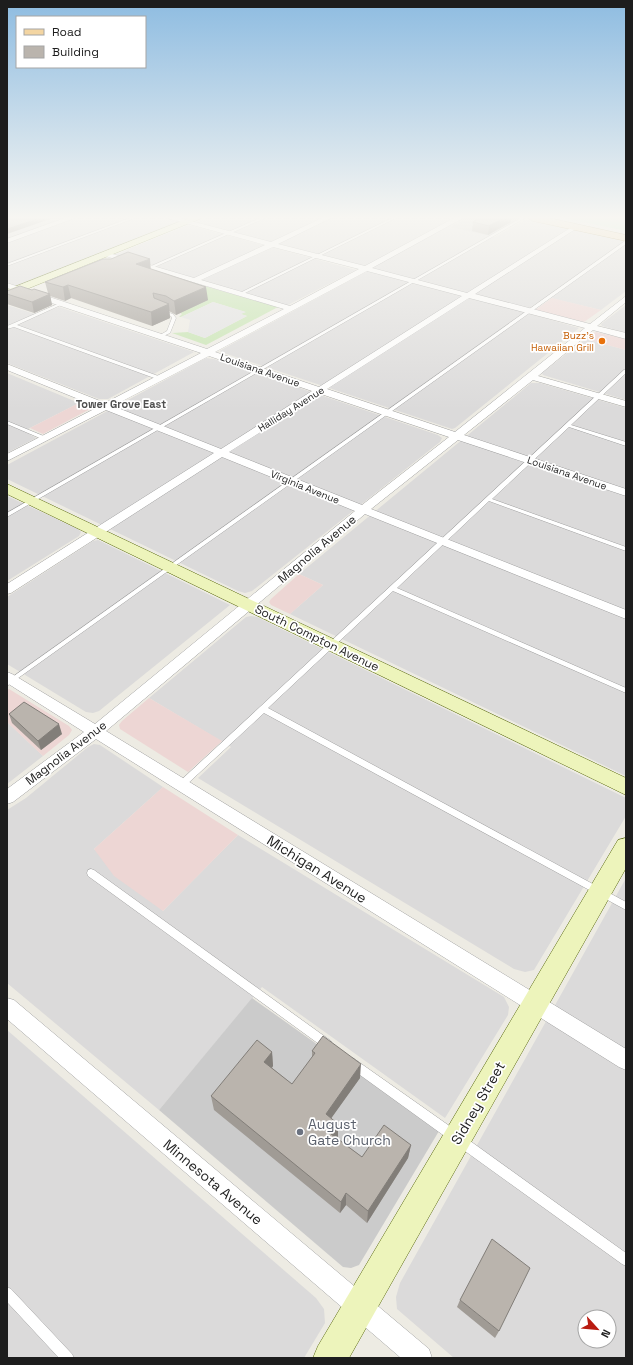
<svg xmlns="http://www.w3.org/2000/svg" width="633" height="1365" font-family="'Space Grotesk',sans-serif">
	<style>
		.residential { fill: #dbdada; fill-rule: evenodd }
		.commercial { fill: #edd6d4 }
		.religious { fill: #cbcbcb }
		.grass { fill: #c4e3ad }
		.park { fill: #c3f4ca }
		.parking { fill: #e1e1e1 }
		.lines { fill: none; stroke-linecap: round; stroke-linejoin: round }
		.lane-casing { stroke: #a1a1a1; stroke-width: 1 }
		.street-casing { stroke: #a1a1a1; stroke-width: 1 }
		.secondary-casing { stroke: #5a6a0e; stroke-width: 1 }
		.primary-casing { stroke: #89680d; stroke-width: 1 }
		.lane { fill: #fff; fill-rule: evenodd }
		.street { fill: #fff; fill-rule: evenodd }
		.secondary { fill: #edf4bb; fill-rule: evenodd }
		.primary { fill: #f3d5a2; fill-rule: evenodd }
		.wall { fill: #a09b95 }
		.shaded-wall { fill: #827e79 }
		.building { fill: #bab4ad; stroke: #827e79 }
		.food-dot { fill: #e8710a; stroke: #fff; stroke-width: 1.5 }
		.worship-dot { fill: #6b7280; stroke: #fff; stroke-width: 1.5 }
		.labels { text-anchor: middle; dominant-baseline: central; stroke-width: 3.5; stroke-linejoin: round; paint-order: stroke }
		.far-food-label { font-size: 10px; fill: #c56008; stroke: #fff; text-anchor: end }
		.far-street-label { font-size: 10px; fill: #1d1d1d; stroke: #fff }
		.far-neighbourhood-label { font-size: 11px; font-weight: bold; fill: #505050; stroke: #fff }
		.street-label { font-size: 12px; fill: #1d1d1d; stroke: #fff }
		.near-street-label { font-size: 14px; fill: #1d1d1d; stroke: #fff }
		.near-worship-label { font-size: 14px; fill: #5b616d; stroke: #fff; text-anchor: start }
	</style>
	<rect width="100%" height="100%" fill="#edebe3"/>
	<g class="residential">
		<path d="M7 218H190L7 291Z"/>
		<path d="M205 218H459L464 220 451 227 495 237 525 220 626 240V291L601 310 546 297 523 312 579 328 455 428 452 429 221 352 220 351 221 350 373 268 197 223Z"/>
		<path d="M186 226H192L356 270 286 306 114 255Z"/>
		<path d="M7 305 38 315 59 307 194 352 108 399H99L7 363Z"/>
		<path d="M626 305V333L602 326 601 324Z"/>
		<path d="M585 339 626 350V400L543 375 542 373Z"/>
		<path d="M206 358 214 359 438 435 442 438 440 442 252 591 245 593 238 591 7 479V465Z"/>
		<path d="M7 373 79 403 24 431 36 438 7 453Z"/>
		<path d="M531 383H540L626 408V776L290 614 323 585 299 574Z"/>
		<path d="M7 496 78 529 81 532 79 536 7 581Z"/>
		<path d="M98 540 230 605 99 711 93 713 86 712 7 664V597L93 541Z"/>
		<path d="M251 616 257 617 626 798V816L534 970 525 972 514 969 198 778 231 747 149 698 246 617Z"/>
		<path d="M7 722 43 756 7 784Z"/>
		<path d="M94 744 100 745 163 787 94 849 163 911 238 835 504 997 509 1007 508 1015 445 1118 262 987 159 1110 7 983V810L26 798 88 747Z"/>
		<path d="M626 878V1358H454L397 1309 396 1297 400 1283ZM585 1317H609V1341H585Z"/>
		<path d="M7 1030 316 1298 324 1309 325 1323 304 1358H7Z"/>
	</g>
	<g class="commercial">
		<path d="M552 298 601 310 584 322 535 310Z"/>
		<path d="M596 332 626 339V350L585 339Z"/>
		<path d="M79 403 90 407V409L43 434 30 428Z"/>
		<path d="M299 574 323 585 290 614 271 605 269 602 271 599Z"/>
		<path d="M9 689 69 726 72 730 69 735 43 756 7 722V690Z"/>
		<path d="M149 698 222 741 188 772 120 729 119 725 122 721Z"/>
		<path d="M163 787 238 835 163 911 114 876 94 849Z"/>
	</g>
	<g class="religious">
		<path d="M459 218H520L521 219 490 236 450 227 464 220Z"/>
		<path d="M252 998 439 1131 359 1265 351 1268 343 1267 159 1110Z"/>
	</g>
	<path class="grass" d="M194 283 278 307 206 345 172 333 188 332 205 338 247 316 240 314 245 312 213 302 181 317H179L182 314 180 313 207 300Z"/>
	<path class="park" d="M564 218H626V231Z"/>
	<path class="parking" d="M213 302 246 312 241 314 247 316 205 338 188 332 190 320 181 317Z"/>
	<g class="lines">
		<g class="lane-casing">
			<g id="lane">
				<path d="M130 218H135L7 266V264Z"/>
				<path d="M260 218H265L150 269 147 268Z"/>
				<path d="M392 218H396L241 295 238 294Z"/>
				<path d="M521 218H525L7 517V513Z"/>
				<path d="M625 241H626V244L7 686V681Z"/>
				<path d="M60 303 63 304 17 325 161 377V379H157L14 327 7 329V326L12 324Z"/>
				<path d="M160 310 173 314 176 318 170 333 159 338H158V336L167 331 172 318 171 316 160 312Z"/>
				<path d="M624 370H626V373L571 425 626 442V446L569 427 492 499 626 547V551L489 501 397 588 626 688V693L393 591 268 708 626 902V910L264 713 184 787 181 788 178 787 177 785 178 783Z"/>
				<path d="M7 421 46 437 47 438 42 439 7 424Z"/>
				<path d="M91 869 94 870 331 1041 332 1044 331 1047 327 1049 323 1047 88 876 87 873 88 870Z"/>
				<path d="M353 1058 458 1132 459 1136 458 1138 462 1137 466 1138 626 1253V1266L622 1264 458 1146 457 1142 458 1140 454 1141 450 1140 349 1067 348 1063 349 1059Z"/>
				<path d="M7 1287 11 1289 72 1354 74 1358H59L7 1302Z"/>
			</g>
		</g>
		<g class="street-casing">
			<g id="street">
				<path d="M65 218H75L7 243V239Z"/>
				<path d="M167 218H179L271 242 322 218H331L278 244 365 266 454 218H463L372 268 467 293 575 225 577 226V228L475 294 590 324 626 296V302L597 326 626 333V339L593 330 538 376 626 401V407L533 380 464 435 626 489V496L458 440 371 509 626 610V619L365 514 106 731 626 1049V1070L619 1067 96 739 13 802 7 804V789L84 732 7 683V672L12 674 95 724 355 511 222 457 11 593 7 594V584L214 453 106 410 7 461V454L98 407 7 370V364L105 403 201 353 7 288V283L207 349 284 309 102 255 106 253H109L194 278 265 245ZM273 247 359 269 290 306 201 280ZM367 271 462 296 319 387 215 352ZM469 298 585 328 455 432 327 389ZM209 356 312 391 221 449 113 406ZM321 394 449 437 362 505 229 452Z"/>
				<path d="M7 998 14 1000 429 1349 432 1358H401L7 1019Z"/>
			</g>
		</g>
		<g class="secondary-casing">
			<g id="secondary">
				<path d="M189 218H202L7 297V290Z"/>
				<path d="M7 484 626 778V795L7 494Z"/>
				<path d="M626 838V868L349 1358H313L318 1346 618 840Z"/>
			</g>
		</g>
		<g class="primary-casing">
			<path id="primary" d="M528 218H549L626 235V241L533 221Z"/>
		</g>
		<use href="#lane" class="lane"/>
		<use href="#street" class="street"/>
		<use href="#secondary" class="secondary"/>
		<use href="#primary" class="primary"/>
	</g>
	<g class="wall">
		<path d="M479 218H511V222L488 235 472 231 473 222Z"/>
		<path d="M151 269 208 300 176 315 169 311 170 318 152 326 71 298 65 301 50 296 52 305 34 313 7 304V291L48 293 45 282Z"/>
		<path d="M9 714 62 734 41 750 12 723Z"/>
		<path d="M312 1051 360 1078 331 1118 338 1137 337 1138 362 1157 411 1145 408 1158 367 1223 346 1205 340 1213 214 1110 211 1096 272 1052 273 1066 272 1068 292 1084 312 1058Z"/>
		<path d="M460 1300 499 1331 495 1338 457 1307Z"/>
	</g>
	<g class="shaded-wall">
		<path d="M40 218H53L7 234V229Z"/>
		<path d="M502 218H511V222L488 235 489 226Z"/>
		<path d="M150 259 151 272 136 264Z"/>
		<path d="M68 285 71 298 65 301 63 287Z"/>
		<path d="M206 287 208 300 176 315 174 301Z"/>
		<path d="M50 294 52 305 34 313 32 302Z"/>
		<path d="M169 304 170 318 152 326 151 312Z"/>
		<path d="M59 724 62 734 41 750 38 741Z"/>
		<path d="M272 1052 273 1066 265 1076 264 1062Z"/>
		<path d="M361 1064 360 1078 325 1127 326 1114Z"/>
		<path d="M338 1124V1137L331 1146V1134Z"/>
		<path d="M411 1145 408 1158 367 1223 368 1211Z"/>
		<path d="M346 1193V1205L340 1213 341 1202Z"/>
	</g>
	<g class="building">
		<path d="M7 218H40L7 229Z"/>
		<path d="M479 218H502L489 226 473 222Z"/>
		<path d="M128 252 150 259 136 264 206 287 174 301 166 296 153 293 154 298 169 304 151 312 68 285 63 287 45 282 103 259H111Z"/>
		<path d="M20 286 32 290 34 289 50 294 32 302 7 294V291Z"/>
		<path d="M24 702 59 724 38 741 9 714Z"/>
		<path d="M323 1036 361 1064 326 1114 338 1124 331 1134 362 1157 384 1125 411 1145 368 1211 346 1193 341 1202 211 1096 257 1040 272 1052 264 1062 292 1084 315 1053 312 1051Z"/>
		<path d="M492 1239 530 1268 499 1331 460 1300Z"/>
	</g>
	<linearGradient id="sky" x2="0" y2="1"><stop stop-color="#8ebce1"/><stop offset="0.53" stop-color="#f7f6f2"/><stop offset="1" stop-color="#f7f6f2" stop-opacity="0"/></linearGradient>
	<rect width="633" height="410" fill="url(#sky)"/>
	<circle class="food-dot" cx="602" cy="341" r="4"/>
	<circle class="worship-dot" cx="300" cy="1132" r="4"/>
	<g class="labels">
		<g class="far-food-label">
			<text x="594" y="335">Buzz’s<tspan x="594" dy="12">Hawaiian Grill</tspan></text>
		</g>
		<g class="far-street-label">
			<text transform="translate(260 370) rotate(19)">Louisiana Avenue</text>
			<text transform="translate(291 409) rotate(-32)">Halliday Avenue</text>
			<text transform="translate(567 473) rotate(19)">Louisiana Avenue</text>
			<text transform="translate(305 487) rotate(22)">Virginia Avenue</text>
		</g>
		<g class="far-neighbourhood-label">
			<text x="121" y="404">Tower Grove East</text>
		</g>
		<g class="street-label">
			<text transform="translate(317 549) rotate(-40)">Magnolia Avenue</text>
			<text transform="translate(317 638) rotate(26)">South Compton Avenue</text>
			<text transform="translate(66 753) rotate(-37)">Magnolia Avenue</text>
		</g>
		<g class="near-street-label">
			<text transform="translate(317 869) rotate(32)">Michigan Avenue</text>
			<text transform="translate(478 1103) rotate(-60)">Sidney Street</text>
			<text transform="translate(213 1182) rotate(40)">Minnesota Avenue</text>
		</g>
		<g class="near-worship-label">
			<text x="308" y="1124">August<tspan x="308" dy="16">Gate Church</tspan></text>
		</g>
	</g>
	<rect width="633" height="1365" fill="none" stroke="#1d1d1d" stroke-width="16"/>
	<rect x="16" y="16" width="130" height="52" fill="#ffffff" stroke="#a5a5a5"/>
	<rect x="24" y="29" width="20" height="6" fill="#f3d5a2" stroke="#a5a5a5"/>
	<text x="52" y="36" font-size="12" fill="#1d1d1d">Road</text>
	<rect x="24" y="46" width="20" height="12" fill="#bab4ad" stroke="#a5a5a5"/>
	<text x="52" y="56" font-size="12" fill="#1d1d1d">Building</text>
	<g transform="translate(597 1329) rotate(117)"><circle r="19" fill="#ffffff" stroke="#a5a5a5"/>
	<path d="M0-3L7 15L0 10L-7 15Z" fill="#b91b11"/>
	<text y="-6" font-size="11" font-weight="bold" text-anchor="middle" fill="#1d1d1d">N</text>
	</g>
</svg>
